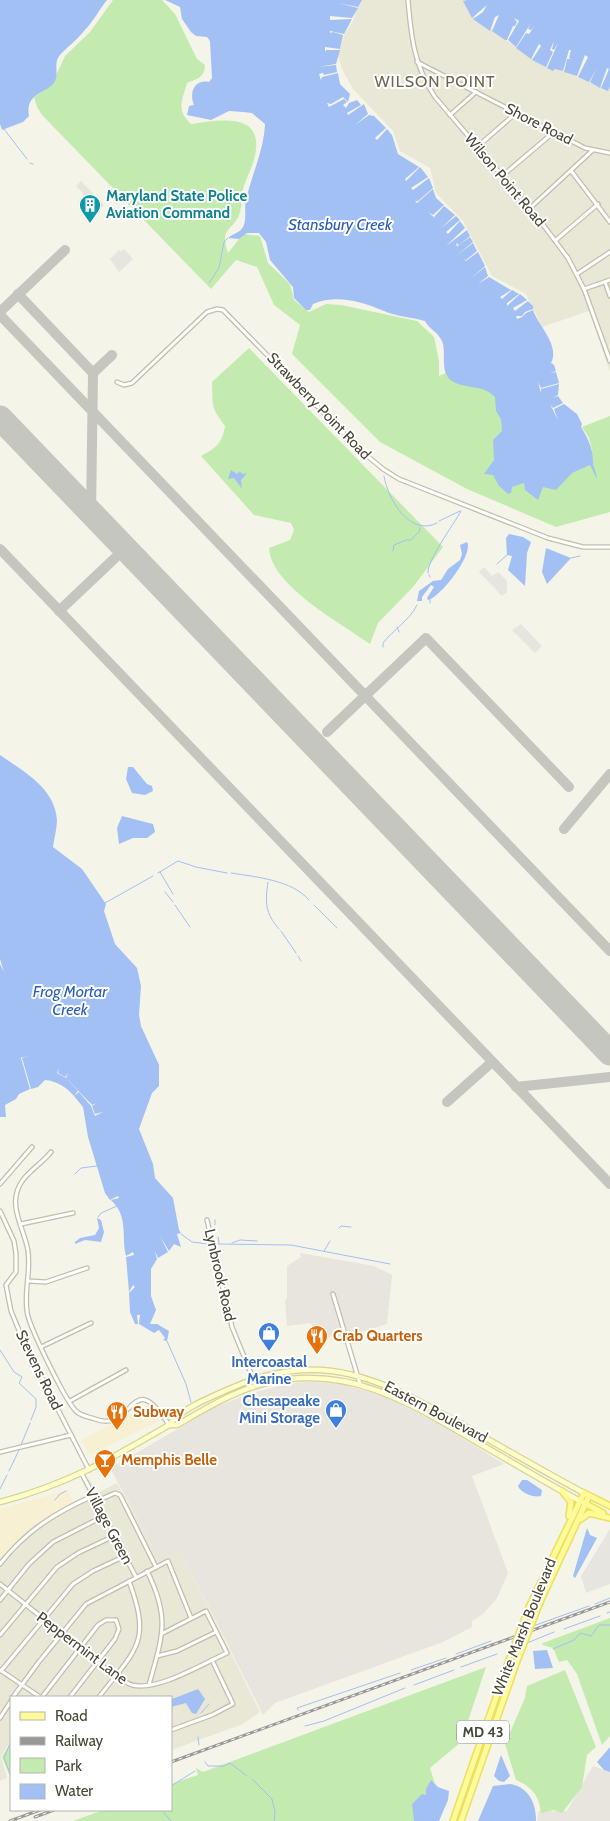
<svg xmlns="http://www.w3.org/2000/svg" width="610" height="1821" font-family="Cabin,sans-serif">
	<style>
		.residential { fill: #e9e7d6 }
		.commercial { fill: #f7f0d3 }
		.industrial { fill: #e7e5dd }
		.green { fill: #c3ebaf }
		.parking { fill: #e6e5e0 }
		.water { fill: #a2c0f4 }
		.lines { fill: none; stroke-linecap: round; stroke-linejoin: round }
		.stream { stroke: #a2c0f4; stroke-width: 1 }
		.taxiway { stroke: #c6c6c0; stroke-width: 10 }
		.runway { stroke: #c6c6c0; stroke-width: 25 }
		.minor-casing { stroke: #c1beaa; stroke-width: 5.5 }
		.secondary-casing { stroke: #d4d294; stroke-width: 7 }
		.primary-casing { stroke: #eae061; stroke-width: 8 }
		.minor { stroke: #fff; stroke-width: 3 }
		.secondary { stroke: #fffec8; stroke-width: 4.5 }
		.primary { stroke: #fff997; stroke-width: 5 }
		.rail-casing { stroke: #989898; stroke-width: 3 }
		.rail { stroke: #fff; stroke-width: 1; stroke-dasharray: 4; stroke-linecap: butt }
		.primary-bridge-casing { stroke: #eae061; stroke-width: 8; stroke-linecap: butt }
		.primary-bridge { stroke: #fff997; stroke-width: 5 }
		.labels { text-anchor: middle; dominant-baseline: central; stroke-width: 4; stroke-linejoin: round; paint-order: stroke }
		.shield { fill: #fff; stroke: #807e72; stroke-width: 1 }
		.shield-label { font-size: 14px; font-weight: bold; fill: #494636 }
		.street-label { font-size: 15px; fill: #494636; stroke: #fff }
		.culture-label { font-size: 15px; font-weight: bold; fill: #0d838f; stroke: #fff; text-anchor: start }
		.food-label { font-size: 15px; font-weight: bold; fill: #c56008; stroke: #fff; text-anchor: start }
		.shop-label { font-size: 15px; font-weight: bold; fill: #366cbe; stroke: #fff }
		.neighbourhood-label { font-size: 16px; letter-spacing: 1px; fill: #6c674d; stroke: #fff }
		.water-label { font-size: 16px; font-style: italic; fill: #295dbb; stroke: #fff }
	</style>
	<rect width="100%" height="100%" fill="#f5f4e8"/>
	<g class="residential">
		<path d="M360 0H465L475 17 520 50 553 70 556 68 610 90V372L589 311 542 327 526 294 492 276 463 221 436 193 430 168 400 151 393 131 353 89 342 69 338 56 344 35 353 21Z"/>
		<path d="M89 1479 97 1493 117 1483 160 1560 180 1550 260 1712 243 1724 171 1750V1697H46L41 1694 38 1697H11V1740L1 1757 7 1778 0 1781V1558L36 1522 88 1494 83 1482Z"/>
	</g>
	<g class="commercial">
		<path d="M150 1404 160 1421 89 1455 81 1440Z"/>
		<path d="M68 1490 73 1502 29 1528 0 1559V1509Z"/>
	</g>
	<g class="industrial">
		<path d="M300 1253 374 1266 392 1275 387 1324 353 1335 317 1338 311 1323 287 1326 285 1300 287 1299V1266L301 1257Z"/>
		<path d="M310 1382 340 1384 382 1395 438 1423 504 1464 472 1476 508 1573 497 1598 483 1614 472 1621V1627L443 1642 275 1703 263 1715 180 1550 160 1561 110 1468 216 1407 248 1394 291 1383Z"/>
		<path d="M593 1766 610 1772V1821H537L539 1811H567Z"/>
	</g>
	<g class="green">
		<path d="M113 0H162L175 14 197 59 205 65C205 77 197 79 187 83 182 101 176 110 191 124 215 121 260 111 256 149 255 163 247 176 243 189 241 196 242 204 240 212 234 232 219 225 228 253L243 234 260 236 268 263 290 284 294 300 309 312 326 304 341 305 417 321 434 337 439 361V376L448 372 484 387 592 450 589 438 582 427 610 416V512L556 527 467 489 380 442 292 354 300 325 274 305 257 267 236 260 211 289 42 115 37 107 34 97 52 84 65 56 90 32Z"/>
		<path d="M249 348 443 547 413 587 378 623 370 644C341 623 271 586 269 548L290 540 294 530 291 523 254 515 201 456C216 448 222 444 225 426 210 406 213 406 212 382Z"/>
		<path d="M610 1618V1736L602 1745 577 1674 567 1660 559 1662 553 1648 542 1645 543 1643Z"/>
		<path d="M486 1667 461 1742 430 1768 438 1794 431 1821H73L103 1810H171V1784L198 1775 196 1768 203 1772Z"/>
		<path d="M565 1670 596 1747 587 1755 582 1787 562 1813 554 1810 541 1813C539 1795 532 1787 516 1780L505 1744 525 1698 527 1686Z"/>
		<path d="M11 1742V1779L2 1757Z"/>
	</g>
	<g class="parking">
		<path d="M81 181 104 205 99 210 76 186Z"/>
		<path d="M124 249 133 259 119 272 110 259 119 250 121 252Z"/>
		<path d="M484 567 492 576 498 572 507 581V592L502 596 479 572Z"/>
		<path d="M521 624 542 646 535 653 512 630Z"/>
		<path d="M610 1529V1584L586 1593 581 1576Z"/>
	</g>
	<g class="water">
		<path d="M0 0H107C99 10 93 22 84 31 77 40 67 47 60 55 52 64 61 75 53 84 46 93 25 93 29 116L23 122 2 130 0 124Z"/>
		<path d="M165 0H362L358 7 338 3 358 8 352 18 330 16V20L352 19 344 34 330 31V33L333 32 343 35 340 49 325 47V52L326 50H340L336 64 318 67 336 65 337 72 324 75 323 73 319 74 321 80 322 77 338 73 340 84 350 94 348 102 343 97 331 104 327 103 329 107 344 99 347 102 343 105 346 108 349 103 357 100 361 105 347 113 348 115 364 104 368 114 355 125 369 115 374 116 386 128 375 138 377 140 387 129 392 135 398 154 419 167 405 179 406 181 420 167 428 177 411 188 413 190 429 178 433 188 418 201H415L417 203 433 189 436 198 427 205 436 198 444 205 433 215 428 212 437 220 434 217 444 206 455 215 440 229 456 216 460 220 446 232 448 234 460 221 465 228 446 246 467 230 470 236 459 245 456 243 457 247 451 251 470 237 473 242 456 256 473 243 477 251 466 260 464 259 466 261 478 252 481 258 465 271 481 258 485 266 469 280 485 267 488 276 478 284 489 277 511 290 500 297 502 299 512 290 519 294 507 303V306L520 294 527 300 513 308 515 311 528 301 533 306V309L525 312 522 316H516L517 319 522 317 526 313 533 310C539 327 560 345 551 363L554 365 556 371 550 373 556 372 559 383 541 388 538 382 541 393V389L559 384 558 395 553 398 558 396 563 403 553 408 550 404 558 420 554 409 564 404 577 414 582 424 581 427C589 440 593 449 593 464 594 469 597 474 597 479L590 465 572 473 556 490 543 487 538 500 525 490 524 483 512 487 511 493 508 494 499 486 493 475 484 474 494 460 493 440 502 431 501 419 496 411 495 397C483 384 467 390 452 381 439 372 447 353 442 341 438 332 429 329 425 321 412 317 397 317 384 311 362 302 337 294 313 304L310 310H306L294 298 293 287 270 260 266 242 259 233H247L239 239 228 238C232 234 240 233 243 227 247 220 244 208 246 200 252 174 264 150 265 124L252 113 243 112 229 111 211 120 187 115 189 106 194 105C189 93 194 79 209 82L212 78 210 41 207 37 196 36 191 32 182 19 180 7Z"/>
		<path d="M467 0H610V87L608 91 601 88 609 69 607 68 600 88 590 82 597 68 589 82 578 77 588 57 585 55 577 76 564 72 567 59H571L569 58 571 50H569L563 71 555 69 553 71 547 68 558 43 554 50 552 49 554 41 550 50 553 52 546 67 532 60 541 46 539 44 531 59 516 48 526 33 529 34 535 25 531 30 528 29 531 23 516 47 508 40 519 21 514 18 517 22 515 26H513L507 40H505L492 31 499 15 495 17 490 31 473 19 483 12 487 5 472 18 463 1Z"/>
		<path d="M231 470 237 474 240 471 242 474 247 473 241 480 242 489 234 478 228 479Z"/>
		<path d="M509 534 523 537 531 542 527 553 525 586 508 570 512 556 507 555 506 538Z"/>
		<path d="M467 542C474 554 441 597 428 600L427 598 434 587 431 585 422 597V601H417L419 591 433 581 441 580 448 569 460 560 462 554 460 545Z"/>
		<path d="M546 548 571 558 547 584 542 572Z"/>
		<path d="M0 755C23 771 55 788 57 820 57 829 54 838 53 847L82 869 106 904 104 911 115 944 137 968 141 986 139 1015 141 1026 159 1065V1086L152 1093 139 1129 153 1164 155 1178 173 1198 179 1230 181 1233 177 1234 181 1247 174 1244 169 1251 160 1236 168 1252 158 1258 155 1251 157 1259 151 1269V1296L156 1310 150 1324H157L169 1331 167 1341 163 1340 165 1338 159 1330 154 1333 139 1324 140 1315H137L138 1324H135L130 1312 129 1293 135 1287 133 1285 129 1292 126 1257 134 1255 133 1252 126 1256C121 1236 129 1217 111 1200L119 1198 118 1196 110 1200 105 1193 88 1137 83 1107 74 1096 79 1092 91 1106 95 1116 103 1112 95 1114 92 1106 97 1103 92 1105 69 1081 66 1078 68 1073 65 1077 58 1073 59 1068 57 1073 66 1078 78 1091 74 1096C66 1087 57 1081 45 1080L38 1087 31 1089 22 1058 28 1056 16 1059 21 1058 30 1089 19 1094 16 1099 5 1105 6 1117H0V964L4 972 0 959Z"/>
		<path d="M128 767H133L147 784 152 786 153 791 145 795 132 793 126 779Z"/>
		<path d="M122 816 153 824 155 832 147 838H133L119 844 117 828Z"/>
		<path d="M97 1218 101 1220 104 1232 101 1242 85 1240 75 1244V1242L80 1238 95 1235 99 1228Z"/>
		<path d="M522 1480H527L542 1490 541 1496C534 1498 521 1493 518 1486Z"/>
		<path d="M587 1528 590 1535 597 1538 575 1578 573 1576Z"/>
		<path d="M547 1650 553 1668 535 1669 533 1651Z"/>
		<path d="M198 1689 205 1699 196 1714 192 1713 186 1703 171 1707 172 1699Z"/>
		<path d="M610 1747V1772L604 1770 597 1762Z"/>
		<path d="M501 1755 510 1776 504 1782 499 1781 494 1776Z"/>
		<path d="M431 1780 438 1787 449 1791 448 1800 439 1821H414L412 1804 422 1794 426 1795V1789Z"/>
		<path d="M511 1784C529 1788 536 1803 536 1821H478L493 1786Z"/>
	</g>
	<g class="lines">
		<g class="stream">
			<path d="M4 129 27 159"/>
			<path d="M30 163 33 164"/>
			<path d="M209 283 219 268 224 242 228 238"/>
			<path d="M384 476C388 500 410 537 437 523"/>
			<path d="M439 521 460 511"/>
			<path d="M393 551 394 545 406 540H411L419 532 420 528"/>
			<path d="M571 558 580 556"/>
			<path d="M497 564 507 555"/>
			<path d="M428 573C426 562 454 524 461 511"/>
			<path d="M429 575 430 577"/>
			<path d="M430 599V603"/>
			<path d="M397 627 399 632"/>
			<path d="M383 647V643C393 630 410 620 417 605"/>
			<path d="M160 872 173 894"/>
			<path d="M158 873 178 861 196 867 227 873"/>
			<path d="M231 873C256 877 292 880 309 900"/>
			<path d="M268 882C265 903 265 913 279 929"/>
			<path d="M165 892 173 902"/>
			<path d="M105 903 153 876"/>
			<path d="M175 905 190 927"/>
			<path d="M314 905 337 928"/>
			<path d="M281 931 296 953"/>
			<path d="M298 956 301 961"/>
			<path d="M75 1174 81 1168 97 1166"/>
			<path d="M98 1217 101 1213 117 1206"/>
			<path d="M215 1220V1225"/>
			<path d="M339 1228 341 1226 351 1227"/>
			<path d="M181 1234 192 1242 208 1244"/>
			<path d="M218 1237 219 1243"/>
			<path d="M232 1243 240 1240 257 1241"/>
			<path d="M216 1244 291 1245 390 1264"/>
			<path d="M324 1251 330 1241"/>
			<path d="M167 1341 186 1384 191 1402"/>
			<path d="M0 1350 14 1372 22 1377 19 1383 36 1399V1407L31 1420"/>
			<path d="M21 1445 30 1423"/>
			<path d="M9 1471 19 1450"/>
			<path d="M0 1489 7 1475"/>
			<path d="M55 1500 60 1494 66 1491"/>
			<path d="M595 1604 610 1598"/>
			<path d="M607 1613 610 1612"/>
			<path d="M533 1626 589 1606"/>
			<path d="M564 1629 600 1616"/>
			<path d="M527 1643 554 1632"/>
			<path d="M553 1649 574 1640 580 1633 591 1636 599 1625H610"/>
			<path d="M456 1654 491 1641"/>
			<path d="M461 1667 497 1654"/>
			<path d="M411 1670 446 1658"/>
			<path d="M414 1685 454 1670"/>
			<path d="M298 1710 297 1708 400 1673"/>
			<path d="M201 1713 209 1704"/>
			<path d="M305 1726 324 1721 405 1688"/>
			<path d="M198 1737 199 1745"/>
			<path d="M11 1741 4 1758 11 1776"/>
			<path d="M205 1762 208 1766H224L230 1763 247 1776"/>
			<path d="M252 1779 272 1799 275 1812 274 1821"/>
			<path d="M171 1786 195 1771"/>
			<path d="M164 1813 171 1821"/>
		</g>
		<g class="taxiway">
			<path d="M18 294 93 373 91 513"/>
			<path d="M0 312 65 250"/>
			<path d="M0 315 610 951"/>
			<path d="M93 373 112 355"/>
			<path d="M0 549 610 1184"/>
			<path d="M59 611 115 558"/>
			<path d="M327 732 426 638 569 787"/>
			<path d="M564 829 610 774"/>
			<path d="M516 1087 610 1077"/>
			<path d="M447 1102 492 1062"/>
		</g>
		<path class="runway" d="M0 418 610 1053"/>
		<g class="minor-casing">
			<g id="minor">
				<path d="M408 0C411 36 414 66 435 97L538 218 568 258 584 289 610 361"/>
				<path d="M417 62 585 148 610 153"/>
				<path d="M450 115 476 92"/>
				<path d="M477 147 516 113"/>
				<path d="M572 172 610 222"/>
				<path d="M502 176 554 132"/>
				<path d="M530 208 593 150"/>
				<path d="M556 240 598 204"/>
				<path d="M577 274 610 252"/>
				<path d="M605 282 610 296"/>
				<path d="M584 289 610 280"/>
				<path d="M117 382 124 385 132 383 207 312 217 309 223 310 359 449 383 469 399 479 548 538 583 547H610"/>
				<path d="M51 1152C40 1166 22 1174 17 1192 11 1210 25 1232 28 1251 31 1271 24 1291 27 1311 28 1325 67 1404 77 1412 82 1416 89 1417 95 1419 135 1434 130 1364 169 1425"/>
				<path d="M0 1184 32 1147"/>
				<path d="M0 1211 14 1241 16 1254V1272L6 1285 11 1311 25 1345 89 1470"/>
				<path d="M207 1220 232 1327 256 1386"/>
				<path d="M21 1224 73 1213"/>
				<path d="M28 1281 46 1282 87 1268"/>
				<path d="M333 1294 360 1384"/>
				<path d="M41 1347 91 1323"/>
				<path d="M70 1401 126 1370"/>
				<path d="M0 1452 71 1435"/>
				<path d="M82 1474 136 1577"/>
				<path d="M97 1501 115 1493 120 1495 156 1567"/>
				<path d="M0 1564C26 1531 56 1512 93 1496"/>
				<path d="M147 1571C171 1619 162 1637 149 1685"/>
				<path d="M0 1584 115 1676C121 1679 126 1683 132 1685 157 1692 204 1663 227 1653L206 1611 163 1633"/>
				<path d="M0 1600 29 1564 53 1542 104 1516"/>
				<path d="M0 1635 57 1567 78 1553 114 1536"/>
				<path d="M157 1656 177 1651 216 1632"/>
				<path d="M0 1670 40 1697"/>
				<path d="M1 1671 73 1584 93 1571 125 1556"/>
				<path d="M13 1697 38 1663 86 1604 168 1561 191 1618"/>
				<path d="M42 1697 98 1625 106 1620H116L119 1629 115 1639 70 1697"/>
				<path d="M99 1697C136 1649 152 1643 129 1581"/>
				<path d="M0 1718 11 1701"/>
				<path d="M171 1730 212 1715 233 1704 212 1660"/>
			</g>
		</g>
		<g class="secondary-casing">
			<g id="secondary">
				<path d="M169 1425H177C205 1409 234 1391 266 1383 347 1364 407 1401 475 1441 510 1461 545 1482 580 1501"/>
				<path d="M0 1502C66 1485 111 1459 169 1425 181 1409 209 1398 227 1390 323 1346 385 1381 468 1428 507 1450 545 1472 584 1493"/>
			</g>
		</g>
		<g class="primary-casing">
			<g id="primary">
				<path d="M562 1491 571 1502 569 1516"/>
				<path d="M584 1503 603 1513"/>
				<path d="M581 1519 589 1513 610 1518"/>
				<path d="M540 1602 589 1496"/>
				<path d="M530 1605 584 1493 610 1506"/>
				<path d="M453 1821 508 1663"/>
				<path d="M461 1821 517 1661"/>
			</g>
		</g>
		<use href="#minor" class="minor"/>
		<use href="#secondary" class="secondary"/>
		<use href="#primary" class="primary"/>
		<g class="rail-casing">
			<g id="rail">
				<path d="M171 1762 610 1602"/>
				<path d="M35 1817 54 1810"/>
				<path d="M10 1821 40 1810"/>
			</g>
		</g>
		<use href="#rail" class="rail"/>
		<g class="primary-bridge-casing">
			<g id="primary-bridge">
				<path d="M517 1661 540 1602"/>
				<path d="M508 1663 530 1605"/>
			</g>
		</g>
		<use href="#primary-bridge" class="primary-bridge"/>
	</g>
	<defs>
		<g id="building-pin" transform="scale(1.125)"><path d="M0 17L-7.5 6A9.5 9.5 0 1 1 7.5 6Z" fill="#0f9aa8" stroke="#fff"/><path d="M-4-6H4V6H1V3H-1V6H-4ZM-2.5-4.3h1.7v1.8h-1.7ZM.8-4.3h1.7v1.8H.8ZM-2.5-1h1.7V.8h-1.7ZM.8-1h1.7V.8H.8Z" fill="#fff"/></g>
		<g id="shop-pin" transform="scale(1.125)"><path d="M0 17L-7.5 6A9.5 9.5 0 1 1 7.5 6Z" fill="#3f7fe0" stroke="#fff"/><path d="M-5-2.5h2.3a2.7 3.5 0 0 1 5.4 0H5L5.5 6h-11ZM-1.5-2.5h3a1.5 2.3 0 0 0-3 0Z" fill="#fff"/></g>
		<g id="restaurant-pin" transform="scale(1.125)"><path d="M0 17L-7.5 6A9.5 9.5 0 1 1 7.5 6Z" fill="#e8710a" stroke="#fff"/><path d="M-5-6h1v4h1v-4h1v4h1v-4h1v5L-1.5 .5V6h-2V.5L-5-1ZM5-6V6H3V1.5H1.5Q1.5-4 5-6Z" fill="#fff"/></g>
		<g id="bar-pin" transform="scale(1.125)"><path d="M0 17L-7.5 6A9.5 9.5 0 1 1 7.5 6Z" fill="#e8710a" stroke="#fff"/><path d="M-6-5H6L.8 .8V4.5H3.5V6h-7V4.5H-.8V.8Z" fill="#fff"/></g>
	</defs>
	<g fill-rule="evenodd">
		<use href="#building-pin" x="90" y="205"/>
		<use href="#shop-pin" x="269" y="1333"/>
		<use href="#restaurant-pin" x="317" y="1336"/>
		<use href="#shop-pin" x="336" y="1410"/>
		<use href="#restaurant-pin" x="117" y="1412"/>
		<use href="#bar-pin" x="105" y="1460"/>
	</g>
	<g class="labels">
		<rect class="shield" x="457" y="1720.5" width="52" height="23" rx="4"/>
		<g class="shield-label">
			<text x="483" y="1732">MD 43</text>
		</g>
		<g class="street-label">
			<text transform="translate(539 124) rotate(27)">Shore Road</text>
			<text transform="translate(505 180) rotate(50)">Wilson Point Road</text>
			<text transform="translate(319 406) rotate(46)">Strawberry Point Road</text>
			<text transform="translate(220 1275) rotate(77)">Lynbrook Road</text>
			<text transform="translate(39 1370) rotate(64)">Stevens Road</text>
			<text transform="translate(436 1412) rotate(28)">Eastern Boulevard</text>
			<text transform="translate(109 1526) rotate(62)">Village Green</text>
			<text transform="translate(524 1627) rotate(-68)">White Marsh Boulevard</text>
			<text transform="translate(82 1648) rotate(37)">Peppermint Lane</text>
		</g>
		<g class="culture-label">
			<text x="106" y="196">Maryland State Police<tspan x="106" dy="17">Aviation Command</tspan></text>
		</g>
		<g class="food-label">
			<text x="333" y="1336">Crab Quarters</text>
			<text x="133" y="1412">Subway</text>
			<text x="121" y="1460">Memphis Belle</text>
		</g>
		<g class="shop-label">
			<text x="269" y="1362">Intercoastal<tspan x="269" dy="17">Marine</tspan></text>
			<text x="320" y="1401" text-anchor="end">Chesapeake<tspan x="320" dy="17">Mini Storage</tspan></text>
		</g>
		<g class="neighbourhood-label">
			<text x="435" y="81">WILSON POINT</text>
		</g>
		<g class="water-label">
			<text x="340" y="224">Stansbury Creek</text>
			<text x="70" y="991">Frog Mortar<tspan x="70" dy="18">Creek</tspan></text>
		</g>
	</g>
	<rect x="10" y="1696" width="162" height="115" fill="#ffffff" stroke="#b6b5af"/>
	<rect x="20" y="1712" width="25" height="8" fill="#fff997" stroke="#b6b5af"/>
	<text x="55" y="1721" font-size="15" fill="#494636">Road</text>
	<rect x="20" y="1737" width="25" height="8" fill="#989898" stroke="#b6b5af"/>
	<text x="55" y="1746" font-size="15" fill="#494636">Railway</text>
	<rect x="20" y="1758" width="25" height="15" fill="#c3ebaf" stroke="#b6b5af"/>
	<text x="55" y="1771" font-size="15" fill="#494636">Park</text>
	<rect x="20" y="1784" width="25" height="15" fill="#a2c0f4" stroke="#b6b5af"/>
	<text x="55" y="1796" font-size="15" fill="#494636">Water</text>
</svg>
